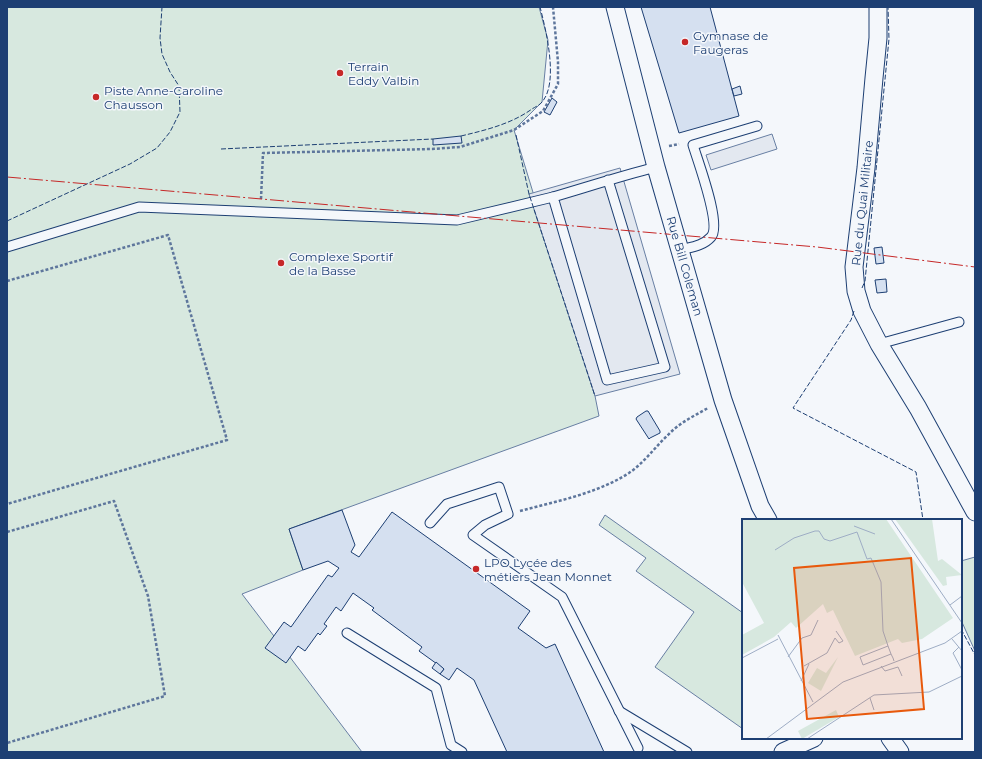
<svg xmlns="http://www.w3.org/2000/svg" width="982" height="759" font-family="Montserrat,sans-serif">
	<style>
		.green { fill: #d7e8df; stroke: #687fa3 }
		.parking { fill: #e3e8f0; stroke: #687fa3 }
		.building { fill: #d5e0f0; stroke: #1d3f73 }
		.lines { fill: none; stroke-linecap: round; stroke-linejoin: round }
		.lane-casing { stroke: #1d3f73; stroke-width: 11 }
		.street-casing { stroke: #1d3f73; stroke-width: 19 }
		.path { stroke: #5e769c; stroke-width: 2.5; stroke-dasharray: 3 2; stroke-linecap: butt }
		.lane { stroke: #f4f7fb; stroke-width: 9 }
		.street { stroke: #f4f7fb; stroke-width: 17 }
		.fence { stroke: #1d3f73; stroke-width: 1; stroke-dasharray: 5 2; stroke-linecap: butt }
		.power { stroke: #c62828; stroke-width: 1; stroke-dasharray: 14 3 2 3; stroke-linecap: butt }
		.poi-dot { fill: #c62828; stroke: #f4f7fb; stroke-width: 1.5 }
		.labels { text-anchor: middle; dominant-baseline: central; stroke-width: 3; stroke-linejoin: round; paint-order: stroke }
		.poi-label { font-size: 12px; fill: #1d3f73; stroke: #f4f7fb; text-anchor: start }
		.street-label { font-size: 12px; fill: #1d3f73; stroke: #f4f7fb }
		.inset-road { fill: none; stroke: #9eadc5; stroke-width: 1 }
		.view { fill: #e8590c; fill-opacity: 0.15; stroke: #e8590c; stroke-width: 2 }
		.inset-edge { fill: none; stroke: #1d3f73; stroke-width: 2 }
	</style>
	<rect width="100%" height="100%" fill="#f4f7fb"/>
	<g class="green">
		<path d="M7 7H539L548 40 542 102 514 130 595 396 599 416 289 529 303 570 242 594 362 752H7Z"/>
		<path d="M605 515 743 613V729L655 667 694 612 636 571 646 558 599 525Z"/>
		<path d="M975 557V651L961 620V561Z"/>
	</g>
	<g class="parking">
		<path d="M772 134 777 149 711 170 706 155Z"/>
		<path d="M620 168 680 374 595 396 529 194Z"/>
	</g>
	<g class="building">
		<path d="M641 7H710L739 116 679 133Z"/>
		<path d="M740 86 742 94 734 96 732 89Z"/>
		<path d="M552 98 557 102 550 115 544 112Z"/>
		<path d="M461 136 462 143 433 145V139Z"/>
		<path d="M882 247 884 263 876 264 874 248Z"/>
		<path d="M886 279 887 292 877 293 875 280Z"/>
		<path d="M646 411H648L660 431V433L650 438 649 439 636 419 637 417Z"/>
		<path d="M342 510 355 545 351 552 359 557 392 512 530 611 518 628 546 648 555 644 604 752H507L474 680 457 668 449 680 440 674 444 669 419 651 422 647 372 610 374 608 353 593 341 611 336 607 324 624 327 626 320 635 318 633 305 651 298 646 286 663 265 648 284 622 291 627 328 575 332 577 339 568 328 561 303 570 289 529Z"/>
		<path d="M436 662 444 669 440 674 432 668Z"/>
	</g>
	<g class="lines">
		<g class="lane-casing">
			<g id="lane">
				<path d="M608 180 665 367 607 380 553 197C587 187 621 176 656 167"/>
				<path d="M7 247 139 207 457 220 553 197"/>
				<path d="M680 250C691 247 703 246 711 237 722 225 698 162 693 145L757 126"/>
				<path d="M879 344 959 322"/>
				<path d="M430 523 447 504 499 487 508 514 485 525 473 535 562 597 638 748"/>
				<path d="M347 633 436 688 451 745 462 752"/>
				<path d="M619 711 687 752"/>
			</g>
		</g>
		<g class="street-casing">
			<g id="street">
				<path d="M615 7 656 167 723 400 760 506 768 520"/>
				<path d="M878 7V38L874 78 866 168 854 267 856 291 862 311 879 344 918 408 975 512"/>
				<path d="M890 738 900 752"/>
				<path d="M783 752 814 738"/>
			</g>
		</g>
		<g class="path">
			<path d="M669 146 679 144"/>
			<path d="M261 199 263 153 432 149 460 147 514 130 543 111 558 84V62L553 7"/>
			<path d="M7 281 168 235 227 440 7 504"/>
			<path d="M520 511C557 501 596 494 629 473 644 463 655 447 668 435 679 423 694 416 708 408"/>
			<path d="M7 532 114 501 148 596 165 696 7 743"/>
		</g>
		<use href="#lane" class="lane"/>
		<use href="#street" class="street"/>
		<g class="fence">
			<path d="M516 135 529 194 595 396"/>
			<path d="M461 136C486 130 511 124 532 109 535 107 540 105 542 102 559 83 546 30 540 7"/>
			<path d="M221 149 433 139"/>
			<path d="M7 221 130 164 157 148 170 132 180 112 179 86 170 72 162 54 160 38 162 7"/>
			<path d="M862 288 865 281 889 39 888 7"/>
			<path d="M854 311 851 320 793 408 916 472 923 520"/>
			<path d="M961 629 975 655"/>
		</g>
		<path class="power" d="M7 177 817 247 975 267"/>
	</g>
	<g class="poi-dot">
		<circle cx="685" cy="42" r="4"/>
		<circle cx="340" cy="73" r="4"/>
		<circle cx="96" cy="97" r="4"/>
		<circle cx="281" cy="263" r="4"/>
		<circle cx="476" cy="569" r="4"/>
	</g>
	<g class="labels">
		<g class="poi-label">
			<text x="693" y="35">Gymnase de<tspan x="693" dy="14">Faugeras</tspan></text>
			<text x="348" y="66">Terrain<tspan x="348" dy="14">Eddy Valbin</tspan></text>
			<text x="104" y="90">Piste Anne-Caroline<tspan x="104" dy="14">Chausson</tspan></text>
			<text x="289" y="256">Complexe Sportif<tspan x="289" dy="14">de la Basse</tspan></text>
			<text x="484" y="562">LPO Lycée des<tspan x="484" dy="14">métiers Jean Monnet</tspan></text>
		</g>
		<g class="street-label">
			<text transform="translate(862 203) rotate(-84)">Rue du Quai Militaire</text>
			<text transform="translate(685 266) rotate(74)">Rue Bill Coleman</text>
		</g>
	</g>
	<g transform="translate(742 519)">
		<rect width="220" height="220" fill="#f4f7fb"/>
		<path d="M0 0H144L211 99 180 120 160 124 156 120 113 137 91 91 85 94 81 85 54 109 49 103 32 118 0 136V116L22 104 0 63ZM153 0H190L196 42 200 40 220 56 204 58 205 66 201 67ZM96 138 79 172 66 164 75 149 84 154ZM94 191 97 198 60 220 56 212Z" fill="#d7e8df"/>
		<path class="inset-road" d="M149 0 220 104M112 7 133 15M33 31 52 19 73 12H77L82 20 88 22 115 13 125 40 129 39 139 63 141 112 146 127M208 86 220 77M36 116 71 183M210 120 220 132M217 128 211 134 220 151M149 135 121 146 118 138 146 127 149 135 151 139 152 142M46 138 60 119 69 116 76 101M0 139 36 120M62 147 85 134 93 119 97 124 101 122 94 112M139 147 143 152 156 148 160 157M59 162 67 145M128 179 132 191M24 220 101 163 203 124 220 112M65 220 132 176 187 173 220 157"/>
		<path class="view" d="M169 39 182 190 65 200 52 49Z"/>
		<rect width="220" height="220" class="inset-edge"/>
	</g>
	<rect width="982" height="759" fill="none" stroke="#1d3f73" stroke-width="16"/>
</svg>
